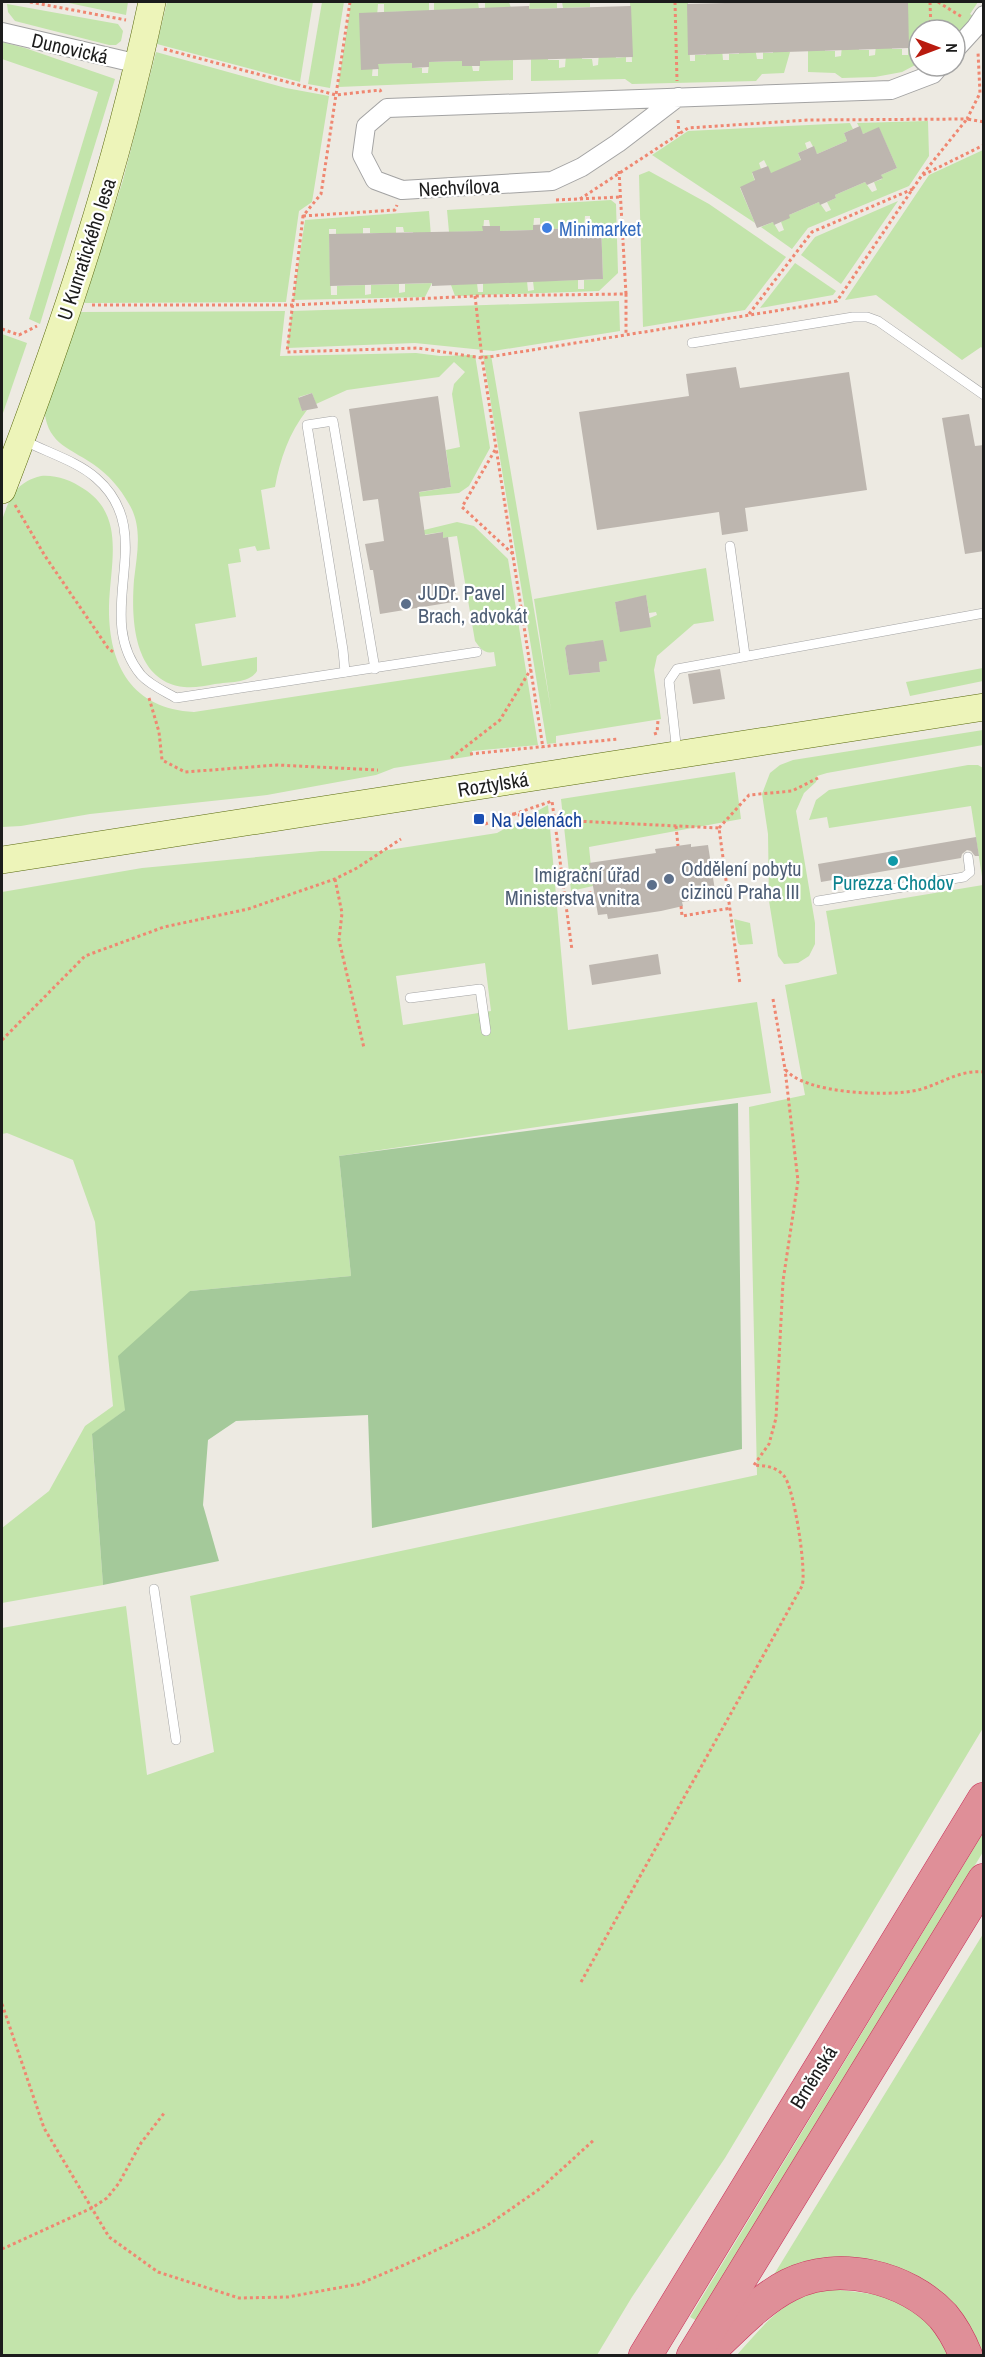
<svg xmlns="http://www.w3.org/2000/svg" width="985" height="2357" font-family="'Archivo Narrow',sans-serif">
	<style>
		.grass { fill: #c3e4ab; fill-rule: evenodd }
		.forest { fill: #a4c99a }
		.building { fill: #bdb6af }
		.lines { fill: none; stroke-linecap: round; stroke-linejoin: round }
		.lane-casing { stroke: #a3a3a3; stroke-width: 10 }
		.street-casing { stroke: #a3a3a3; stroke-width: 20 }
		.secondary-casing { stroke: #58690c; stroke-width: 28 }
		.highway-casing { stroke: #c93059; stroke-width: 34 }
		.path { stroke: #ef8771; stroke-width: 3; stroke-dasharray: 3 3; stroke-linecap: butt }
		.lane { stroke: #fff; stroke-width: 9 }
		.street { stroke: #fff; stroke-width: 18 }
		.secondary { stroke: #edf4b9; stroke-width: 27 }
		.highway { stroke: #df8f98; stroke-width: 33 }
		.shop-dot { fill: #3f7fe0; stroke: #fff; stroke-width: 2 }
		.service-dot { fill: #5c6f8a; stroke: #fff; stroke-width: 2 }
		.transit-dot { fill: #1a4fb4; stroke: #fff; stroke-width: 2 }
		.culture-dot { fill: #0f9aa8; stroke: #fff; stroke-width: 2 }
		.labels { text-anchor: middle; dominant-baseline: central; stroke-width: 4.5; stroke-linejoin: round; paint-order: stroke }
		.street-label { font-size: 20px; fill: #1c1c1c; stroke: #fff }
		.shop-label { font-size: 20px; fill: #366cbe; stroke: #fff; text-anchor: start }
		.service-label { font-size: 20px; fill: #4e5e75; stroke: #fff; text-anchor: start }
		.transit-label { font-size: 20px; fill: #164399; stroke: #fff; text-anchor: start }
		.culture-label { font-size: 20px; fill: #0d838f; stroke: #fff }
	</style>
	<rect width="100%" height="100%" fill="#edeae2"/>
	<g class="grass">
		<path d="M64 2H128L126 15Z"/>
		<path d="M167 2H313L300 82 157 44Z"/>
		<path d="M322 2H344L330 88 308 84Z"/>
		<path d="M351 2H478L479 9 434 11V2H429V11L384 12V4H378L372 76H378V64L412 63V68H422V73H428L429 62 462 61 463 66H472L473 71H479L480 61 513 60V80L338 87Z"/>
		<path d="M485 2H509L511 8 485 9Z"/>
		<path d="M530 2H557V8L529 9Z"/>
		<path d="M562 2H590V7L563 8Z"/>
		<path d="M630 2H688L690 61H695V55H706V50L722 49 723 60H729V54H739V49L755 48 757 59H763V53H773V48L790 52 784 73 762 74 756 81 632 84 625 79 531 81V56L548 55V60H559V68L565 67 566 55 582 54V59H592L593 66 598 65 599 53H615L616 58 626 57V62H632Z"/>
		<path d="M908 2H978L970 14 973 16 955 42V30H919V63L902 72 875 77 842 78 835 73 808 72V47L825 46V51H835V57L841 56 842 46 858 45 859 50H869V56L875 55 876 45 892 44V49H902V55H908Z"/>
		<path d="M7 4 118 24 123 31 121 41 116 45H109L15 21 8 12Z"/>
		<path d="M2 42 25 48 115 79 40 324 29 319 98 92 2 59Z"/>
		<path d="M156 52 286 88 329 96 312 202 299 211 286 302 84 303 123 180Z"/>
		<path d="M928 121 929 156 909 186 808 228 792 249 761 227 773 222 779 232 784 230 781 222 789 215 819 202 826 212 831 210 827 202 836 198 835 195 865 182 872 192 877 190 874 182 882 179 881 175 897 168 879 128 863 134 857 123Z"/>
		<path d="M850 123 853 129 844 133 847 141 817 154 810 141 805 143 807 149 798 153 801 161 771 174 764 160 759 163 761 169 752 173 755 181 740 188 755 223 652 155 688 131Z"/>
		<path d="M983 150V349L981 347 962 360 876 295 845 300 929 175Z"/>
		<path d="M649 171 709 204 786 257 745 310 643 327 639 175Z"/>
		<path d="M611 200 616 204 618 273 599 291 455 296 451 285 477 283 478 292H483V283L527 281 528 291 534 290 533 281 578 280V289H584V280L603 279 601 223H590V216H585L584 228 550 229V224H540V218H534L533 230 500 231V226H490L489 220H484L483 231 449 232 447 210Z"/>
		<path d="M898 201 841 284 801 255 815 237Z"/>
		<path d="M429 211 431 236 414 237 413 232H404L403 227H396V237L380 238 379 233H370V228H363V238L336 234V229H329L331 295H337V286L365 285V295L371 294V285L399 284V293L405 292V284L432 283 425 297 293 300 305 220Z"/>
		<path d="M795 263 836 291 833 295 760 308Z"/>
		<path d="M619 301 620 331 493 351 415 343 287 348 292 311Z"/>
		<path d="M285 311 280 356 416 353 440 356 475 355 490 448 469 486 459 493 416 497 415 493 451 487 446 450 460 447 452 394 454 384 465 372 454 362 439 377 347 390 316 404 312 393 299 397 302 411 307 410C289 433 280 459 275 487L261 490 270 549 257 551 255 546 239 549 241 562 228 564 236 617 195 624 202 666 257 657V671C250 683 229 682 215 684 205 686 194 688 184 687 133 681 131 619 134 580 137 554 143 527 129 504 120 488 109 475 93 464 66 446 46 443 44 406L81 312Z"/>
		<path d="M2 334 27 343 2 416Z"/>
		<path d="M483 355H491L551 710 534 599 706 568 714 621 694 624 657 656 654 670 661 719 556 736V743L547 744ZM646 596 649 613 656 612 657 615 620 630 615 602ZM595 641 598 658 607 661 599 662 600 672 569 675 565 648Z"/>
		<path d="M41 476C57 475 70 480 84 489 126 516 110 564 109 606 108 664 131 709 194 712L496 666 494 652C484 654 481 649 475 641L457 536 443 538 442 532 422 535 424 530 457 522 474 526 508 559 538 745 472 751V756L394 768 376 775 267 795 90 814 21 826 2 827V520C10 497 16 482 41 476Z"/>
		<path d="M983 668V681L910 696 906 682Z"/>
		<path d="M983 730V745L827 773 817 776 816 782 804 793 796 811 815 923V944L809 956 798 963 784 964 778 956 769 901 768 834 762 794 770 773 780 765 793 760Z"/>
		<path d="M968 765H978L983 768V883L971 806 829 828 827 817 809 820 816 800 829 790Z"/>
		<path d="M735 772 741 819 589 847 593 886 571 891 561 799Z"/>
		<path d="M548 805 568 1030 757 1002 771 1093 339 1156 351 1276 190 1291 125 1410 92 1435 103 1585 2 1603V1528L49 1491 85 1426 113 1406 95 1222 73 1160 7 1133 2 1134V892L142 868 321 851H382L497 833ZM485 963 491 1011 403 1025 396 976Z"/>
		<path d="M983 885V1728L725 2158 632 2297 597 2355H2V1628L126 1606 147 1775 214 1752 190 1596 757 1475 749 1107 805 1095 785 985 837 974 826 911Z"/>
		<path d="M734 919 750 923 753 944 740 945 738 943Z"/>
		<path d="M983 1833V1852L697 2321 690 2317Z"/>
		<path d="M983 1934V2355H982L977 2343 941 2294 770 2281Z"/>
		<path d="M833 2289 888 2296 930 2323 953 2356H736C767 2322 785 2295 833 2289Z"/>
	</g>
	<path class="forest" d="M738 1103 742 1449 372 1528 368 1415 236 1421 208 1440 203 1505 219 1561 103 1585 92 1434 125 1410 118 1356 190 1291 351 1276 339 1156Z"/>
	<g class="building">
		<path d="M763 2H908L909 48 688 55 687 4Z"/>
		<path d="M529 6V9L631 6 633 57 480 61V66H462V61L429 62V67L412 68V63L378 64 379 69 361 70 359 13Z"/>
		<path d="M860 126 863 134 879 127 897 168 881 175 883 178 867 185 865 182 835 195 836 198 820 205 819 202 789 215 790 218 774 225 773 222 757 228 740 187 755 180 752 172 768 166 771 173 801 160 798 153 814 146 817 154 847 141 844 133Z"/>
		<path d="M583 223H601L603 279 432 286V283L330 286 329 234 483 231 482 226H500V231L533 230V225L550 224V229L584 228Z"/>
		<path d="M736 367 740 388 849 372 867 490 745 508 748 531 722 535 719 512 597 530 579 412 689 396 686 374Z"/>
		<path d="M312 393 318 408 302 411 298 398Z"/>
		<path d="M438 396 451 487 419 492 425 535 443 532V538L448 537 456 594H453V602L380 614 373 570H370L365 544 384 541 378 499 363 501 349 409Z"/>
		<path d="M969 414 975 446 984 445V551L965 554 942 418Z"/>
		<path d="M646 595 651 627 620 632 615 602Z"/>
		<path d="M603 640 607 661 599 662 600 672 569 675 565 648 567 645Z"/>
		<path d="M720 669 725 699 693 704 688 674Z"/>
		<path d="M976 837 979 856H975L971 851 967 850 962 854 961 858 821 882 818 864Z"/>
		<path d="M691 844V847L708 845 716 897 682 902 683 906 661 911 608 919 607 914 598 915 589 863 656 853 655 849Z"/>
		<path d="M658 954 661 974 592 985 589 965Z"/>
	</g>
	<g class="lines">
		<g class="lane-casing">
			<g id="lane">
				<path d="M692 343 853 317H867L878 321 984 395"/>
				<path d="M23 440C46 452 77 461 96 478 161 534 90 613 141 675 150 685 164 691 176 698L477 652"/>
				<path d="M730 546 745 655"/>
				<path d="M345 672 343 650 307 425 333 421 375 669"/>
				<path d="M677 753 669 681 677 669 984 613"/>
				<path d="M818 901 964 877 970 872 968 857"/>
				<path d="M410 998 480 989 486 1031"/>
				<path d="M154 1589 176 1740"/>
			</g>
		</g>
		<g class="street-casing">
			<g id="street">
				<path d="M2 32 139 64"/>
				<path d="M955 50 976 27 984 15"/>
				<path d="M678 97 618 143 582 167 552 181 402 190 375 180 362 155 366 126 387 108 891 90 933 74 940 66"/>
			</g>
		</g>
		<g class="secondary-casing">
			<g id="secondary">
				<path d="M2 490C63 331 117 169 152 2"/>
				<path d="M2 860 984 707"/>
			</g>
		</g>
		<g class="highway-casing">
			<g id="highway">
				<path d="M708 2352C733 2329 759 2300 789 2285 838 2260 907 2277 943 2316 953 2328 960 2341 966 2356"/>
				<path d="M645 2356 984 1799"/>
				<path d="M693 2356 984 1880"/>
			</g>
		</g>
		<g class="path">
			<path d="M30 2 126 20"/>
			<path d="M350 2 321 194 303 216 287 352 418 348 482 358 837 301 922 175 967 119 984 122"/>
			<path d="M675 2 677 81"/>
			<path d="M930 2 931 30"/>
			<path d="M938 2 962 17"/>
			<path d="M164 49 336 95 380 90 381 92"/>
			<path d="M678 120 679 134"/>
			<path d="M619 171 626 294"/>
			<path d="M923 175 984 145"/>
			<path d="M580 199 688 128 808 120 967 119 980 93 978 52"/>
			<path d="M556 200 621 197"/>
			<path d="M303 216 395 210 397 205"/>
			<path d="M475 296 482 358 543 748"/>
			<path d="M92 305H293L475 296 626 294V335"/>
			<path d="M749 314 812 232 913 189"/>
			<path d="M2 329 19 335 37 326"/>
			<path d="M495 450 462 507 513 554"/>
			<path d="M15 505 45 556 108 648 113 652"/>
			<path d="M149 698 159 732 162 760 185 772 277 765 378 770"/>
			<path d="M654 734 657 733 658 720"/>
			<path d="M470 754 618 739"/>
			<path d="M451 758 500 720 531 669"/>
			<path d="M512 814 554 820 719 828 740 984"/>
			<path d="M485 824 552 801 572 950"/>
			<path d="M676 826 678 846"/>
			<path d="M719 828 749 795 792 791 818 778"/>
			<path d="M712 868 725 866"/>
			<path d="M335 879 342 913 339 940 364 1048"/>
			<path d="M565 898 594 892"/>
			<path d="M681 906 682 916 731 908"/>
			<path d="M773 999 785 1069C804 1094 889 1097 918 1090 939 1085 960 1069 984 1072"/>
			<path d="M2 1040 85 956 164 927 248 909 335 879 357 868 401 839"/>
			<path d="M754 1465 769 1444 776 1418 783 1281 798 1181 785 1069"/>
			<path d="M581 1982 802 1586C807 1572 794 1487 784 1476 776 1466 765 1466 754 1465"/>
			<path d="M2 2004 44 2128 109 2237 158 2272 239 2298 288 2297 359 2284 411 2262 485 2227 541 2188 595 2139"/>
			<path d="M2 2249 92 2208 107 2198 119 2183 141 2143 165 2112"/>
		</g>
		<use href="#lane" class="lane"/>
		<use href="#street" class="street"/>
		<use href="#secondary" class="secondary"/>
		<use href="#highway" class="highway"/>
	</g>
	<circle class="shop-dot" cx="547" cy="228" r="6"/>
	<g class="service-dot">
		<circle cx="406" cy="604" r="6"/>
		<circle cx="669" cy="879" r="6"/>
		<circle cx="652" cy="885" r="6"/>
	</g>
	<rect class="transit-dot" x="473" y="813" width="12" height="12" rx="3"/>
	<circle class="culture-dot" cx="893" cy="861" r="6"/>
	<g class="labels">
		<g class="street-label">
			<text transform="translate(70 48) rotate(13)">Dunovická</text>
			<text transform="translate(459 187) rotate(-3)">Nechvílova</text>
			<text transform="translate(86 249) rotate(-72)">U Kunratického lesa</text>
			<text transform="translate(493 784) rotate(-9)">Roztylská</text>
			<text transform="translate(813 2077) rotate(-58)">Brněnská</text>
		</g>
		<g class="shop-label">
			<text x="559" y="228">Minimarket</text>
		</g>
		<g class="service-label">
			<text x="418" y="592">JUDr. Pavel<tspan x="418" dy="23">Brach, advokát</tspan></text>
			<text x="681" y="868">Oddělení pobytu<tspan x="681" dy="23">cizinců Praha III</tspan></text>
			<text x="640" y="874" text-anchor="end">Imigrační úřad<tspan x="640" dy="23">Ministerstva vnitra</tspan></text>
		</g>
		<g class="transit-label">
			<text x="491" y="819">Na Jelenách</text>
		</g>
		<g class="culture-label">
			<text x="893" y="882">Purezza Chodov</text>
		</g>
	</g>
	<rect width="985" height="2357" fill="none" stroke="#1c1c1c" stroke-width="6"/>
	<g transform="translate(937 48) rotate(90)"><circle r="28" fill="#ffffff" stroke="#a4a4a4" stroke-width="1.5"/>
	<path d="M0-4.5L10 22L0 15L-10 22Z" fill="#b91b0f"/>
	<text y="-9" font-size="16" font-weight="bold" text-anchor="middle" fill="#1c1c1c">N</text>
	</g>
</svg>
